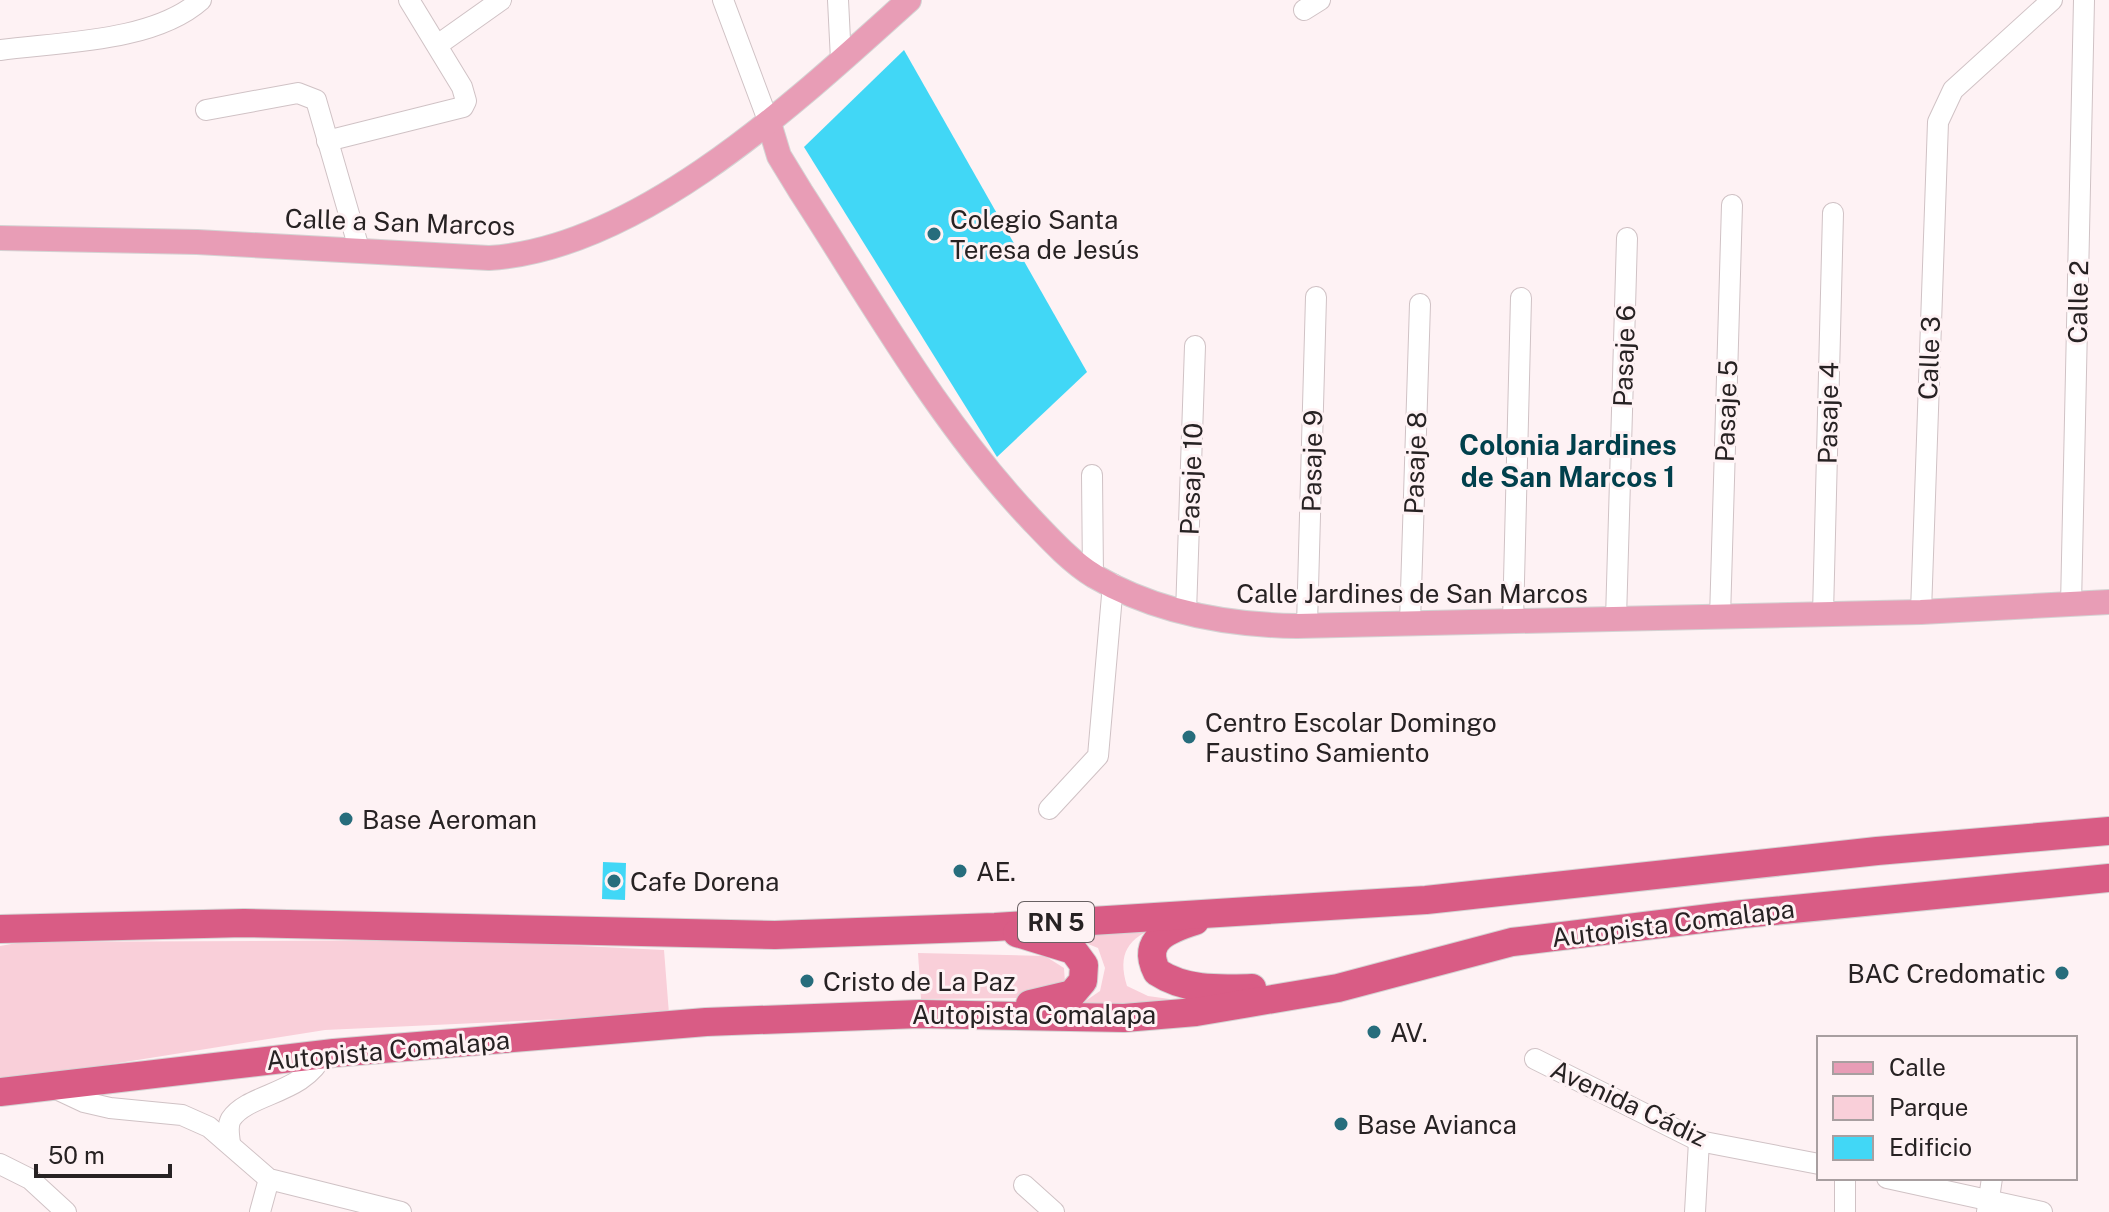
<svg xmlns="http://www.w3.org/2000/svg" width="2109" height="1212" font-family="'Public Sans',sans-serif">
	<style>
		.green { fill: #f9cfd9 }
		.building { fill: #41d7f6 }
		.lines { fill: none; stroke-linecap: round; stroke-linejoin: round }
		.minor-casing { stroke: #d0c2c5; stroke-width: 22 }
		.major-casing { stroke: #d4d3d3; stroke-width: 26 }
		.highway-casing { stroke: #d4d3d3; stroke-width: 30 }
		.minor { stroke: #fff; stroke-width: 20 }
		.major { stroke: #e89db6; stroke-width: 24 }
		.highway { stroke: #d95c85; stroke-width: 28 }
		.poi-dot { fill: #276d7c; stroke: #fef2f4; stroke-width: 3 }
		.labels { text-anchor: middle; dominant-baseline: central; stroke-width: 6; stroke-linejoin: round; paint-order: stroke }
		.shield { fill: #fef2f4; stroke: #686062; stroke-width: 2 }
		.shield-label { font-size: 24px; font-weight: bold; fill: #272223 }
		.poi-label { font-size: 26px; fill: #272223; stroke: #fef2f4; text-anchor: start }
		.street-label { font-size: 26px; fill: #272223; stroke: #fef2f4 }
		.neighbourhood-label { font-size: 28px; font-weight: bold; fill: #01404c; stroke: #fef2f4 }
	</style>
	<rect width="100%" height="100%" fill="#fef2f4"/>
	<g class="green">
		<path d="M1159 926C1128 938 1117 953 1127 986L1148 996 1191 1002 1071 1011 1100 991 1105 968 1098 948 1068 936Z"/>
		<path d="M454 940 664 950 669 1014 325 1030 0 1082V946L23 942Z"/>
		<path d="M918 953 1045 956 1064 968 1065 983 1020 998 921 999Z"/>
	</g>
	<g class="building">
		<path d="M904 50 1087 372 997 457 804 147Z"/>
		<path d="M603 862 626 863 625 900 602 899Z"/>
	</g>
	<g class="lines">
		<g class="minor-casing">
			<g id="minor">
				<path d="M723 0 769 123"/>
				<path d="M838 0 841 60"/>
				<path d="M1304 10 1320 0"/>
				<path d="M439 44 501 0"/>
				<path d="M0 50C61 42 154 42 201 0"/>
				<path d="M206 110 298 93 316 100 360 252"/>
				<path d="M327 141 463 107 466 101 462 87 409 0"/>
				<path d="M1092 475 1093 576"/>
				<path d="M2071 605 2084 0"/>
				<path d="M1921 612 1938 122 1953 90 2052 0"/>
				<path d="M1186 613 1195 346"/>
				<path d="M1823 614 1833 213"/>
				<path d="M1720 618 1732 205"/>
				<path d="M1616 619 1627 238"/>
				<path d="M1513 621 1521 298"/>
				<path d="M1410 623 1420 304"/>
				<path d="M1307 625 1316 297"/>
				<path d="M1049 809 1098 756 1113 584"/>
				<path d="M1535 1059 1699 1141 1819 1164"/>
				<path d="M52 1087 84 1102 110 1108 182 1115 209 1127 269 1179 401 1212"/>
				<path d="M230 1143C229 1135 227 1126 231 1119 248 1093 305 1094 323 1054"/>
				<path d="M0 1164 30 1179 66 1212"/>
				<path d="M1845 1178V1212"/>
				<path d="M1887 1178 2042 1212"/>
				<path d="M1024 1185 1054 1212"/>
				<path d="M260 1212 269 1179"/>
				<path d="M1695 1212 1699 1141"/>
				<path d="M1987 1212 1992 1178"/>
			</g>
		</g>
		<g class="major-casing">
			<g id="major">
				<path d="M769 123 779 156 801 192C873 303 940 423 1031 519 1050 539 1070 561 1094 576 1155 612 1227 625 1297 626L1921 612 2109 602"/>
				<path d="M0 238 197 242 489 258C641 249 801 97 909 0"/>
			</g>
		</g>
		<g class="highway-casing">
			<g id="highway">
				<path d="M1195 921C1170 929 1140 939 1157 972 1186 991 1219 989 1252 988"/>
				<path d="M0 929 244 923 775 935 995 927 1426 900 1877 851 2109 831"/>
				<path d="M1017 933 1073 950 1084 965 1083 981 1072 994 1030 1004"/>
				<path d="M0 1092 334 1053 706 1022 919 1014 1124 1018 1196 1012 1338 988 1512 942 1743 914 2109 878"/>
			</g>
		</g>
		<use href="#minor" class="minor"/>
		<use href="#major" class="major"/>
		<use href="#highway" class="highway"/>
	</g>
	<g class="poi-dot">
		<circle cx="934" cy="234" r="8"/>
		<circle cx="1189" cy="737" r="8"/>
		<circle cx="346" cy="819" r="8"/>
		<circle cx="960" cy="871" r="8"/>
		<circle cx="614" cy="881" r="8"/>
		<circle cx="2062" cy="973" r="8"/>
		<circle cx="807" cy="981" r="8"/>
		<circle cx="1374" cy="1032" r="8"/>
		<circle cx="1341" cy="1124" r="8"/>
	</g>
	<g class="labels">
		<rect class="shield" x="1018" y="902" width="76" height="40" rx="6"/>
		<g class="shield-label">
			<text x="1056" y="922">RN 5</text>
		</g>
		<g class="poi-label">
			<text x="950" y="219">Colegio Santa<tspan x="950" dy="30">Teresa de Jesús</tspan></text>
			<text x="1205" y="722">Centro Escolar Domingo<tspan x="1205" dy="30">Faustino Samiento</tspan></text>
			<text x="362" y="819">Base Aeroman</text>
			<text x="976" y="871">AE.</text>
			<text x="630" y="881">Cafe Dorena</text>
			<text x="2046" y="973" text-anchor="end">BAC Credomatic</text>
			<text x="823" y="981">Cristo de La Paz</text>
			<text x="1390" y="1032">AV.</text>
			<text x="1357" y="1124">Base Avianca</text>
		</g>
		<g class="street-label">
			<text transform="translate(400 222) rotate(2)">Calle a San Marcos</text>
			<text transform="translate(2078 302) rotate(-89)">Calle 2</text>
			<text transform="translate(1624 356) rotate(-88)">Pasaje 6</text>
			<text transform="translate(1929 358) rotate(-88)">Calle 3</text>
			<text transform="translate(1726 411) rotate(-88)">Pasaje 5</text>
			<text transform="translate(1828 413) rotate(-89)">Pasaje 4</text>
			<text transform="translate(1312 461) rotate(-89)">Pasaje 9</text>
			<text transform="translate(1415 463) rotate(-88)">Pasaje 8</text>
			<text transform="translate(1191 479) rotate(-88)">Pasaje 10</text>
			<text x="1412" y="593">Calle Jardines de San Marcos</text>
			<text transform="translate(1673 923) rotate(-7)">Autopista Comalapa</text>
			<text x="1034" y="1014">Autopista Comalapa</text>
			<text transform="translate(388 1050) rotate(-5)">Autopista Comalapa</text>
			<text transform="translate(1629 1103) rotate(25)">Avenida Cádiz</text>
		</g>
		<g class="neighbourhood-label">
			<text x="1568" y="444">Colonia Jardines<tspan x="1568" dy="32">de San Marcos 1</tspan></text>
		</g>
	</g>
	<rect x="1817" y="1036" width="260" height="144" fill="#fef2f4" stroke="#a89fa0" stroke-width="2"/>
	<rect x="1833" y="1062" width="40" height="12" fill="#e89db6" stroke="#a89fa0" stroke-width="2"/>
	<text x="1889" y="1076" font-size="24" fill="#272223">Calle</text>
	<rect x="1833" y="1096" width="40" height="24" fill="#f9cfd9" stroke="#a89fa0" stroke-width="2"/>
	<text x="1889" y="1116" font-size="24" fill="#272223">Parque</text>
	<rect x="1833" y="1136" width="40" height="24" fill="#41d7f6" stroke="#a89fa0" stroke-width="2"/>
	<text x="1889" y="1156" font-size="24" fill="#272223">Edificio</text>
	<path d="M36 1164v12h134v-12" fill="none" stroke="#272223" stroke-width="4"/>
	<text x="48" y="1164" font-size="24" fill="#272223" stroke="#fef2f4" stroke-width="6" paint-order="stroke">50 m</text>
</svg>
